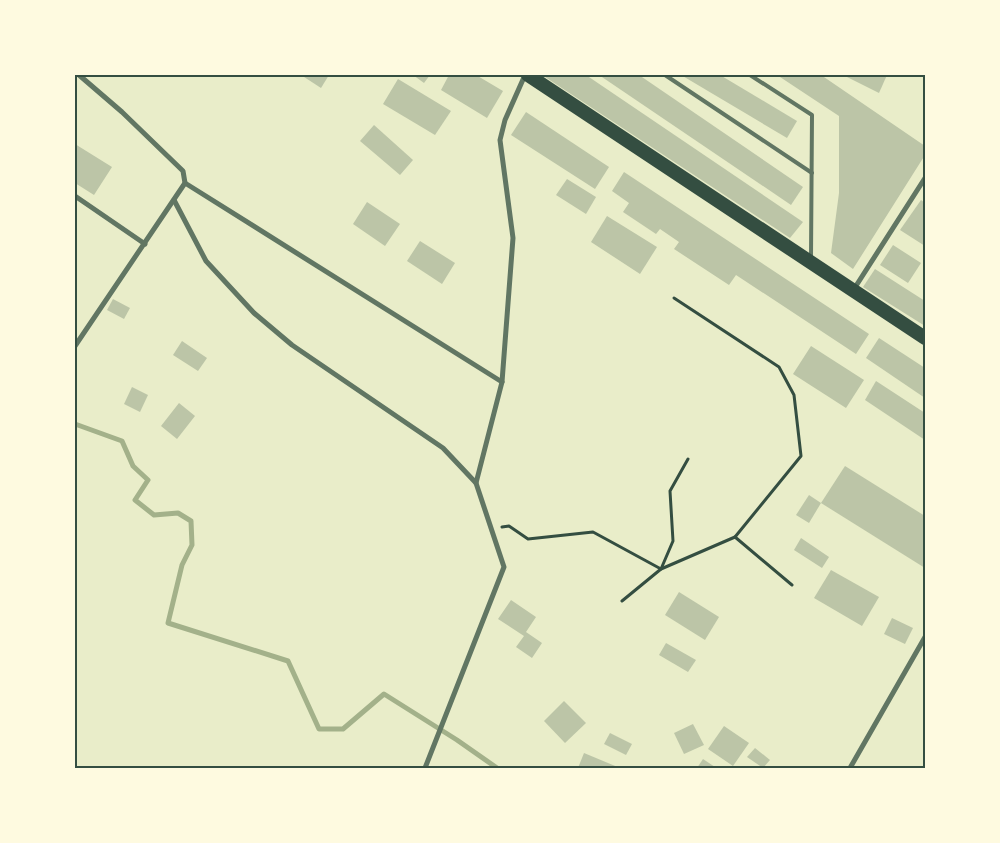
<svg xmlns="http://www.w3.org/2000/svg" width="1000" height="843" font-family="Cabin,sans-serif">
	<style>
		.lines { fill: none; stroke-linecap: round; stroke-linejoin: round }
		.stream { stroke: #a3b18a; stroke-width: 5 }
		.building { fill: #bcc5a7 }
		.path { stroke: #344e41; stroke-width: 3 }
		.service { stroke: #617663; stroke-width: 4 }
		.minor { stroke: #617663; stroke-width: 5 }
		.trunk { stroke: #344e41; stroke-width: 14 }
		.neatline { fill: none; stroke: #344e41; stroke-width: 2 }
	</style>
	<rect width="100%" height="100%" fill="#e9edc9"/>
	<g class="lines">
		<path class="stream" d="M75 424 122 441 133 466 148 480 135 500 154 515 178 513 191 521 192 545 182 565 168 623 288 661 319 729H343L384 694 457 740 497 768"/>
	</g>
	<g class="building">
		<path d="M301 75H329L321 88Z"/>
		<path d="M413 75H430L424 83Z"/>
		<path d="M449 75H476L503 91 487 118 441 90Z"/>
		<path d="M542 75H586L803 222 790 238Z"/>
		<path d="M599 75H639L803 187 791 205Z"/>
		<path d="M681 75H720L797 121 787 138Z"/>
		<path d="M777 75H821L925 146V155L853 269 831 253 839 193V116Z"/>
		<path d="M843 75H887L879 93Z"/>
		<path d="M398 79 451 111 435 135 383 104Z"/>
		<path d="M526 112 609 167 595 189 511 135Z"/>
		<path d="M374 125 413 160 400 175 360 141Z"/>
		<path d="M75 144 112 167 94 195 75 183Z"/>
		<path d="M624 172 869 334 856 354 736 275 729 285 674 249 679 242 660 229 656 234 623 212 629 203 612 191Z"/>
		<path d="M567 179 596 197 586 214 556 195Z"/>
		<path d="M921 200 925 203V246L900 230Z"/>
		<path d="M367 202 400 224 385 246 353 224Z"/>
		<path d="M607 216 657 247 640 274 591 242Z"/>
		<path d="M420 241 455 263 442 284 407 261Z"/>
		<path d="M893 245 921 263 908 283 880 265Z"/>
		<path d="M875 269 925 301V326L863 287Z"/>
		<path d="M113 299 130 308 124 319 107 310Z"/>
		<path d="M879 338 925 368V398L866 358Z"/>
		<path d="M182 341 207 358 198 371 173 355Z"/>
		<path d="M811 346 864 380 846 408 793 374Z"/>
		<path d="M876 381 925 413V440L865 400Z"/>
		<path d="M132 387 148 395 140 412 124 404Z"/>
		<path d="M179 403 195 416 177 439 161 426Z"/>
		<path d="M845 466 925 516V568L821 503Z"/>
		<path d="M809 495 821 503 809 523 796 515Z"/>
		<path d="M801 538 829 557 822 568 794 550Z"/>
		<path d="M831 570 879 597 862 626 814 598Z"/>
		<path d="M679 592 719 617 705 640 665 615Z"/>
		<path d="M511 600 536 617 526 632 542 643 532 658 516 647 524 636 498 619Z"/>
		<path d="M892 618 913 628 905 644 884 634Z"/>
		<path d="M666 643 696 660 688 672 659 655Z"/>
		<path d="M564 701 586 723 565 743 544 721Z"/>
		<path d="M693 724 704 745 684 754 674 733Z"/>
		<path d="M724 726 749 743 733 766 708 749Z"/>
		<path d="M610 733 632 744 626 755 604 744Z"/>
		<path d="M755 748 770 760 763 768 747 757Z"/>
		<path d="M584 753 620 768H578Z"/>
		<path d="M703 759 715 767 714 768H697Z"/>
	</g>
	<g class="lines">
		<g class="path">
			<path d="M674 298 779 367 794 395 801 456 735 537"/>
			<path d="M502 527 509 526 528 539 593 532 661 569 735 537 792 585"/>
			<path d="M622 601 661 569 673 541 670 491 688 459"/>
		</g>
		<g class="service">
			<path d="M665 75 812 173"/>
			<path d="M750 75 812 115 811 257"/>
		</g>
		<g class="minor">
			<path d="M185 183 502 382"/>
			<path d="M75 196 145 244"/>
			<path d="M174 200 206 261 254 313 292 345 443 448 476 483 504 567 425 768"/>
			<path d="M854 289 925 178"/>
			<path d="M75 346 185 183 183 171 122 112 79 75"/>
			<path d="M476 483 502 382 513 238 500 140 505 120 525 75"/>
			<path d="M850 768 925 637"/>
		</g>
		<path class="trunk" d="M528 75 925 338"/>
	</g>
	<rect width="1000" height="843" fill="none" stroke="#fefae0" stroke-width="152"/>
	<rect x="76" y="76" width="848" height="691" class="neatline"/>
</svg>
